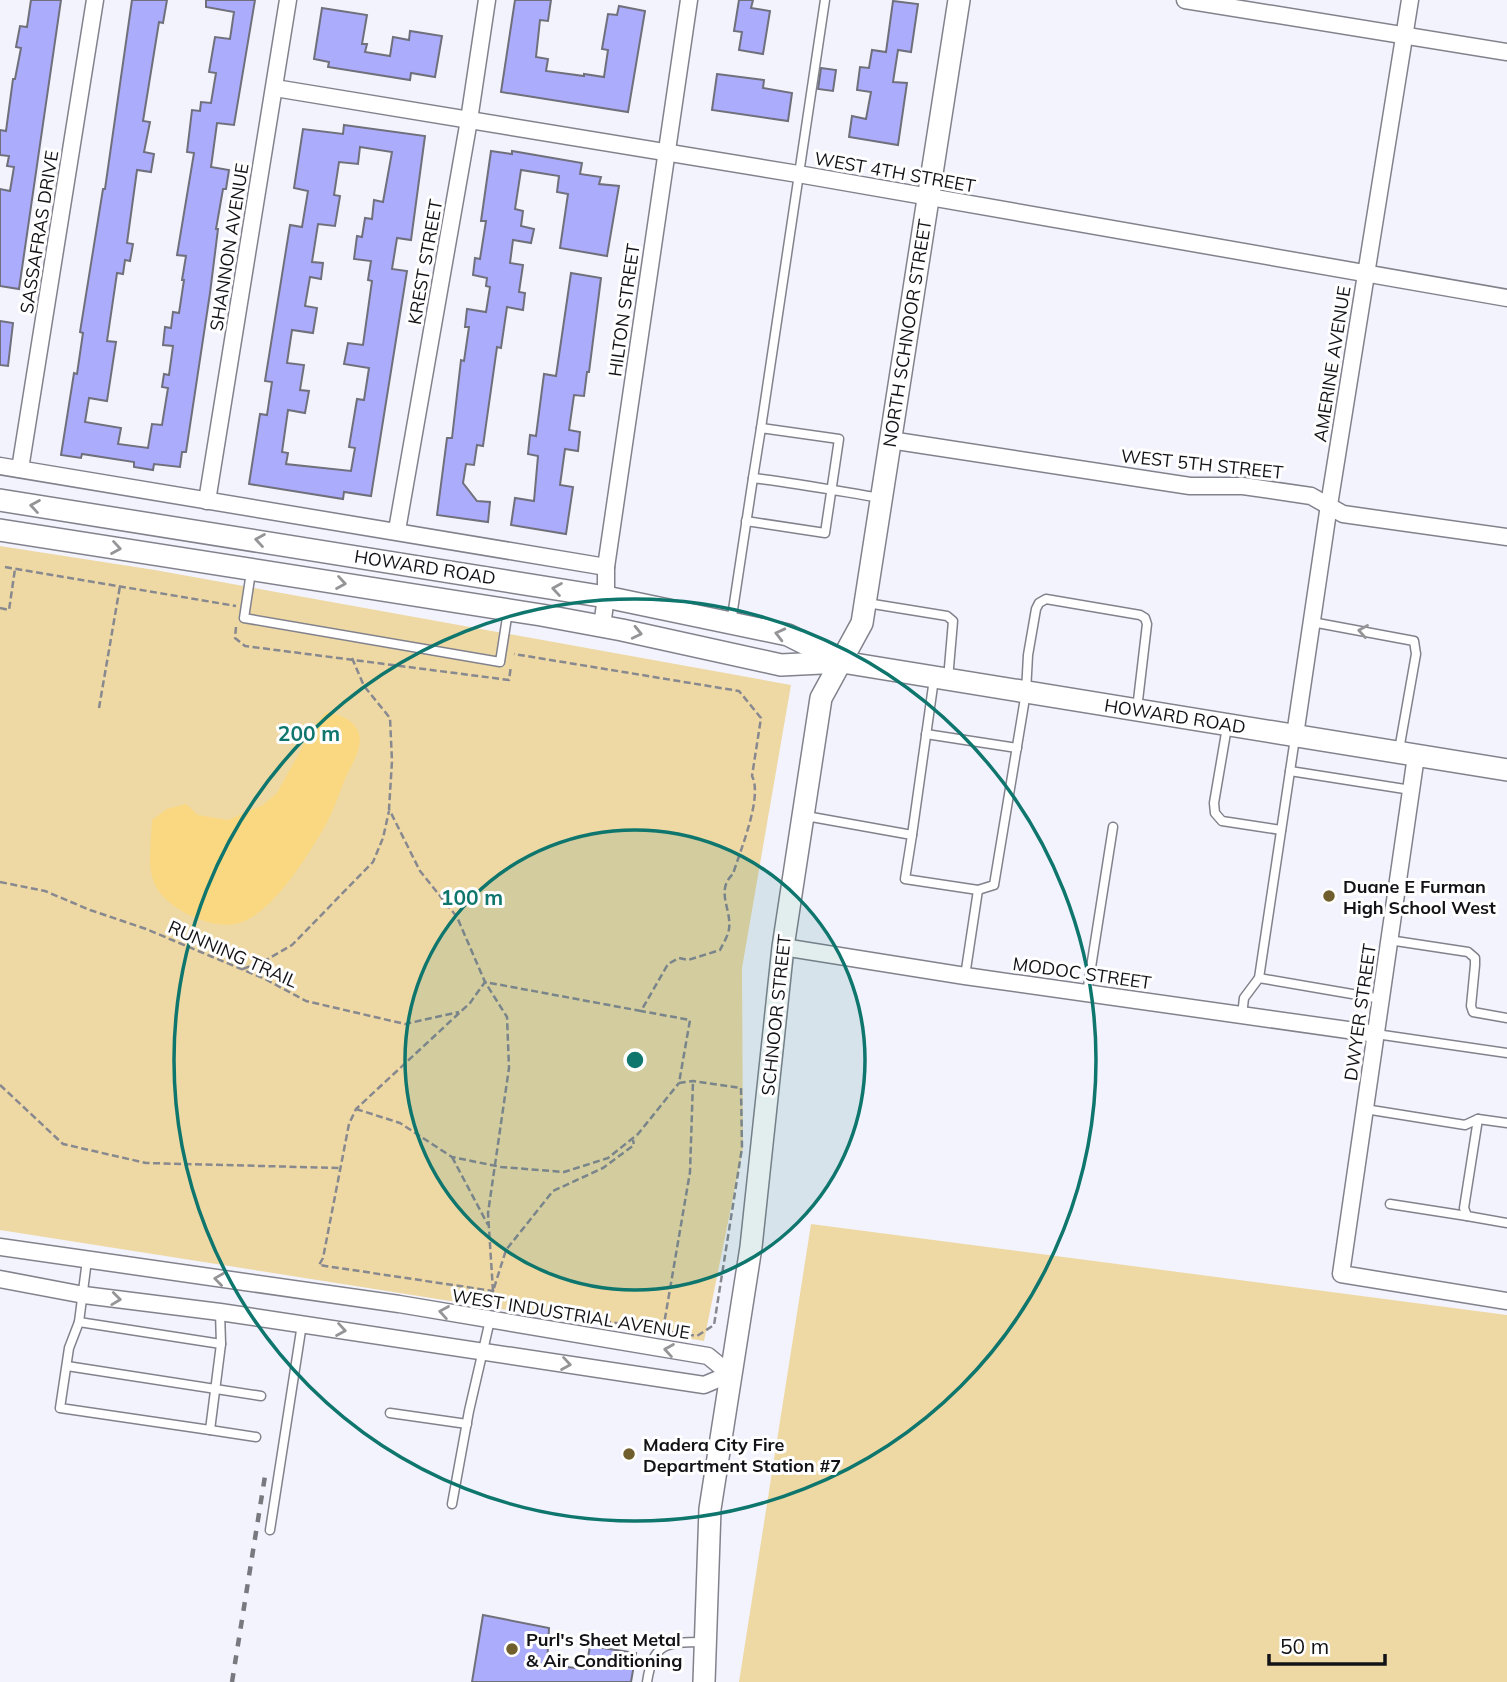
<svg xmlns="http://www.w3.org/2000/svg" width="1507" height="1682" font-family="Mulish,sans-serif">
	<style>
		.green { fill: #eed9a5 }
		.water { fill: #fad881 }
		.building { fill: #acacfc; stroke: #6f707b; stroke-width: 2; fill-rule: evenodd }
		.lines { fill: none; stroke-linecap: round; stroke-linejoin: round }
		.lane-casing { stroke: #82828d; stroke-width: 11 }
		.street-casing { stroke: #82828d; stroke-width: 19 }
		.secondary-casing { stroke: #82828d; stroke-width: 24 }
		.path { stroke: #88888f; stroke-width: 2.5; stroke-dasharray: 7 3.5; stroke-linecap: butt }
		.lane { stroke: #fff; stroke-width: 8 }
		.street { stroke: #fff; stroke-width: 16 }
		.secondary { stroke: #fff; stroke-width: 21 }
		.rail { stroke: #78787f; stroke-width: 4.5; stroke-dasharray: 9 9; stroke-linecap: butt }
		.oneway { stroke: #959597 }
		.ring { fill: none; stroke: #0f766e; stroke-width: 3.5 }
		.poi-dot { fill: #715e2d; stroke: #fff; stroke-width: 2.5 }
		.labels { text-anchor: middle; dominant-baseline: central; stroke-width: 6; stroke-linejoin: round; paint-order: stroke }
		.street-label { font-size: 18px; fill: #131317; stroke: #fff }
		.poi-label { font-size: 18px; font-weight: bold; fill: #131317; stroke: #fff; text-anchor: start }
		.centre { fill: #0f766e; stroke: #fff; stroke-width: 3.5 }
		.ring-label { font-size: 21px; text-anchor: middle; font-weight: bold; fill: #0f766e; stroke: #fff; stroke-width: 6; stroke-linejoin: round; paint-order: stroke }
	</style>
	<rect width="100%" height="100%" fill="#f3f3fd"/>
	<g class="green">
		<path d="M0 546 155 570 791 685 742 968 743 1148 704 1341 0 1230Z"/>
		<path d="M811 1224 1507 1315V1682H739Z"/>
	</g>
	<path class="water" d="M326 712C337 714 351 718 357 729 366 745 351 765 345 779 338 797 331 817 321 833 304 861 269 918 235 924 220 927 202 921 189 915 141 890 150 866 152 820L167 809 186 804 198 815 228 820 263 805 277 793 313 728Z"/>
	<g class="building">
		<path d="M31 0H61L19 289 0 286V189L10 191 14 167 7 166 9 156 0 155V130L6 131 13 79H15L21 48 16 47 20 26 27 27Z"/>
		<path d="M132 0H167L163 23 159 22 143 121 150 122 144 152 154 154 151 172 137 170 127 243 133 244 130 261 125 260 123 274 117 273 107 341 116 342 107 401 89 398 85 422 121 428 118 444 148 448 152 424 162 425 168 388 162 387 164 374 169 375 173 346 163 345 165 327 171 328 173 312 179 313 184 280H182L186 256 177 255 194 153 187 152 192 110 200 111 201 102 211 103 216 73 209 72 215 37 230 39 234 12 206 7V0H255L234 125 217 123 211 167 229 170 226 189H223L216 229H218L210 293 186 452H182L180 467 154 464 153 470 134 467V462L82 454 81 458 61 455 74 373 77 374 83 333 80 332 103 189H105Z"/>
		<path d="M515 0H551L548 21 540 20 536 57 548 59 546 71 584 76V74L604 77 608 50 602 49 608 14 617 15 619 6 645 11 628 112 501 92Z"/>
		<path d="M739 0H753L751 8 770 11 763 54 739 50 742 32 734 31Z"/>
		<path d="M893 1 918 4 911 52 898 50 893 82 907 83 898 145 849 137 852 116 866 119 871 92 857 90 860 67 869 68 872 50 886 52Z"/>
		<path d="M322 8 367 15 362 44H367L365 52 390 56 393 37 409 40 410 31 442 36 435 77 411 73 410 80 328 67 329 62 314 59Z"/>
		<path d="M821 68 836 70 833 91 818 89Z"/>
		<path d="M717 74 764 80 763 88 792 93 788 121 712 110Z"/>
		<path d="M344 125 425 136 411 240 397 238 392 269 407 271 371 496 344 492 343 499 249 484 260 414 267 415 272 382 265 381 290 225 302 227 308 191 294 188 303 129 343 134ZM360 147 392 152 383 202 374 200 372 219 365 218 362 237 357 236 354 259 371 261 368 280 372 281 363 345 348 343 344 364 369 368 364 400 357 399 349 447 355 448 351 471 286 464 288 453 282 452 288 410 305 413 309 391 300 390 304 365 287 363 292 330 313 333 317 308 305 306 310 277 321 279 323 263 312 262 318 224 335 226 340 196 334 195 339 162 358 164Z"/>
		<path d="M491 151 512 154V151L582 163 580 174 601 177 599 184 619 186 607 256 560 248 568 194 557 192 559 176 521 170 515 209 523 211 521 226 534 229 531 243 513 240 510 263 523 265 519 292 525 293 523 310 507 307 501 348 497 347 483 446 477 445 474 465 466 464 463 483 477 501 490 502 488 522 437 515 447 438H452L461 360 464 361 469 327H465L467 309 486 312 490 287 486 286 487 278 473 275 475 258 480 259 486 221H481Z"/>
		<path d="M571 273 601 278 589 372H587L584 396 574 395 569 430 580 432 578 451 565 449 560 485 573 487 566 534 511 525 515 498 534 501 538 456 528 454 530 435 536 436 544 374 556 376Z"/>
		<path d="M0 321 13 323 8 366 0 365Z"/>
		<path d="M483 1615 549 1628 547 1665 586 1669 590 1646 636 1653 631 1682H472Z"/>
	</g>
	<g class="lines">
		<g class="lane-casing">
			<g id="lane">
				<path d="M761 428 825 0"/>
				<path d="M746 521 825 533 839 439 761 428 753 478C796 483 838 491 881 498"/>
				<path d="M251 572 244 618 500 662 508 611"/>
				<path d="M867 603 947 616 953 621 948 679"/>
				<path d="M1312 622 1414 641 1416 654 1399 750"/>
				<path d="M731 623 753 478"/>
				<path d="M1227 727 1214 803 1215 813 1222 821 1281 830"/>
				<path d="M926 734 1017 748"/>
				<path d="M1295 738 1259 978 1381 999"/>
				<path d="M1290 771 1411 790"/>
				<path d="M806 816 912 835 905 879 978 890 965 976"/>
				<path d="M912 835 934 679"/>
				<path d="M978 890 994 885 1026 692 1028 655 1036 609 1039 603 1046 599 1140 615 1145 618 1147 624 1137 709"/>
				<path d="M1389 940 1468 952 1475 958V965L1471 1006 1473 1012 1507 1018"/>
				<path d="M1087 993 1113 827"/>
				<path d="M1242 1015 1244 998 1259 978"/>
				<path d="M1376 1034 1507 1053"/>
				<path d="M1365 1109 1465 1125 1478 1119 1507 1123"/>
				<path d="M1478 1119 1464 1208 1467 1216 1507 1223"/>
				<path d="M1390 1204 1467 1216"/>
				<path d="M87 1260 79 1322 69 1348 60 1408 210 1430 221 1344 220 1312"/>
				<path d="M79 1322 221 1344"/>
				<path d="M67 1366 261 1396"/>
				<path d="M390 1413 467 1424"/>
				<path d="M210 1430 256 1437"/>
				<path d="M452 1504 469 1411 490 1320"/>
				<path d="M270 1530 302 1324"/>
				<path d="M647 1682C653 1643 666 1642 703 1642"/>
			</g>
		</g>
		<g class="street-casing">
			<g id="street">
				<path d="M1185 0 1507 52"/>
				<path d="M275 88 798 174 1507 298"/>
				<path d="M890 440 1190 486H1243L1311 496 1343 514 1507 537"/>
				<path d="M0 466 606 567"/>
				<path d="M20 469 95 0"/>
				<path d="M207 501 288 0"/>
				<path d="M397 530 469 120 487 0"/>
				<path d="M602 626 606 597V567L689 0"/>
				<path d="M1295 735 1329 505 1410 0"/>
				<path d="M1416 756 1341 1274 1507 1301"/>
				<path d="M783 947 965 976 1376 1034"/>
				<path d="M0 1247 399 1304 708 1356 730 1374 704 1385 220 1312 84 1295 0 1279"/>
			</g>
		</g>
		<g class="secondary-casing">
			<g id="secondary">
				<path d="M0 500 606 597 788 635 840 661"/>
				<path d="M0 530 541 615 622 630 781 665 842 662 1507 770"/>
				<path d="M704 1682 710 1509 751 1247 783 947 821 698 862 623 959 0"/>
			</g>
		</g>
		<g class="path">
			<path d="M5 567 236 606"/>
			<path d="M0 608 9 610 15 569"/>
			<path d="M236 627 235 638 245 646 509 680 511 666"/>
			<path d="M352 658 364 686 390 718 392 761 389 809 420 871 457 917 485 982 507 1017 509 1068 488 1213 493 1291"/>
			<path d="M99 708 120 586"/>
			<path d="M0 882 45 891 90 910 146 929 265 979 306 1001 405 1024 459 1012"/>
			<path d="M243 969 268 959 292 945 373 862 383 838 389 811"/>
			<path d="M0 1085 63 1144 146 1163 340 1168"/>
			<path d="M356 1109 400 1123 452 1157 501 1167 564 1172 608 1158 638 1134 679 1083"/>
			<path d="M452 1157 488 1225"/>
			<path d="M494 1288 506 1250 553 1191 603 1168 634 1145 633 1140"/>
			<path d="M493 1303V1291L319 1265 323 1258 349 1124 356 1109 470 1003 485 982 641 1011 668 964 679 958 688 960 720 950C723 944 728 936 729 929 732 909 715 891 733 874 740 851 763 797 752 776L761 718 739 691 514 654"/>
			<path d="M573 1316 697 1336 714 1325 742 1148 741 1088 693 1081 679 1083 690 1020 641 1011"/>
			<path d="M663 1330 690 1172 693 1081"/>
		</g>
		<use href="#lane" class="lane"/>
		<use href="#street" class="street"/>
		<use href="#secondary" class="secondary"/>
		<path class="rail" d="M232 1682 265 1476"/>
	</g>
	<defs><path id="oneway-chevron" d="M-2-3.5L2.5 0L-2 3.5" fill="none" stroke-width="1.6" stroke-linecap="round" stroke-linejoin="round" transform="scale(1.75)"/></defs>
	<g class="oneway">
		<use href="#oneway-chevron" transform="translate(35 506) rotate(-171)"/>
		<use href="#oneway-chevron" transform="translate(260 540) rotate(-171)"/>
		<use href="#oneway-chevron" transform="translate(116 548) rotate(9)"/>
		<use href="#oneway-chevron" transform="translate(341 583) rotate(9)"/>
		<use href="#oneway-chevron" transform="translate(557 589) rotate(-171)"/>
		<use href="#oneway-chevron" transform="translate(1363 631) rotate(-170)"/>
		<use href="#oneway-chevron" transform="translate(637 633) rotate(13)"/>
		<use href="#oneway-chevron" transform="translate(780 634) rotate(-166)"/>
		<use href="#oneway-chevron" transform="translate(219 1279) rotate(-172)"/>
		<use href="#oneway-chevron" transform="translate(116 1299) rotate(7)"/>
		<use href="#oneway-chevron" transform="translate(444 1312) rotate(-170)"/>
		<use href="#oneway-chevron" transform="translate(341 1330) rotate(9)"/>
		<use href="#oneway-chevron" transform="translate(669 1350) rotate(-171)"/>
		<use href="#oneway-chevron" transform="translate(566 1364) rotate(9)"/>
	</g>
	<circle cx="635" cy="1060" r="230" fill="#0f766e" fill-opacity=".12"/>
	<g class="ring">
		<circle cx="635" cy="1060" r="230"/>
		<circle cx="635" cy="1060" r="461"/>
	</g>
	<g class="poi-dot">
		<circle cx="1329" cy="896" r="7"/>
		<circle cx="629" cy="1454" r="7"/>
		<circle cx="512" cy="1649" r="7"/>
	</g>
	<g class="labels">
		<g class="street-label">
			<text transform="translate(895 172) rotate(10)">WEST 4TH STREET</text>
			<text transform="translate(39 232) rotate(-81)">SASSAFRAS DRIVE</text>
			<text transform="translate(229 247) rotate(-81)">SHANNON AVENUE</text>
			<text transform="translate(425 262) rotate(-80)">KREST STREET</text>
			<text transform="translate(624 310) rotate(-82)">HILTON STREET</text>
			<text transform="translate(907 333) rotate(-81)">NORTH SCHNOOR STREET</text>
			<text transform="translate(1332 364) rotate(-81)">AMERINE AVENUE</text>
			<text transform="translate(1202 464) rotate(6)">WEST 5TH STREET</text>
			<text transform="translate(425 567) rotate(9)">HOWARD ROAD</text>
			<text transform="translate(1175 716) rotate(9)">HOWARD ROAD</text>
			<text transform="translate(233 954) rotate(24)">RUNNING TRAIL</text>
			<text transform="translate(1082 973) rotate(8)">MODOC STREET</text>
			<text transform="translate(1360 1012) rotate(-82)">DWYER STREET</text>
			<text transform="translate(776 1015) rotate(-84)">SCHNOOR STREET</text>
			<text transform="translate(571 1314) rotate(9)">WEST INDUSTRIAL AVENUE</text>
		</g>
		<g class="poi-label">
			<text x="1343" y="886">Duane E Furman<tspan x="1343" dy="21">High School West</tspan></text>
			<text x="643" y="1444">Madera City Fire<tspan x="643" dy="21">Department Station #7</tspan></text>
			<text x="526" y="1639">Purl's Sheet Metal<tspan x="526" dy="21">&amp; Air Conditioning</tspan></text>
		</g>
	</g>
	<circle cx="635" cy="1060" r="10" class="centre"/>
	<g class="ring-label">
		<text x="309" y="741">200 m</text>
		<text x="472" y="905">100 m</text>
	</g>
	<path d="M1269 1654v10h116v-10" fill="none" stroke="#131317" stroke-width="3.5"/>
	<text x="1280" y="1654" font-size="21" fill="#131317" stroke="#ffffff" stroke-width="5" paint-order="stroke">50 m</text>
</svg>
